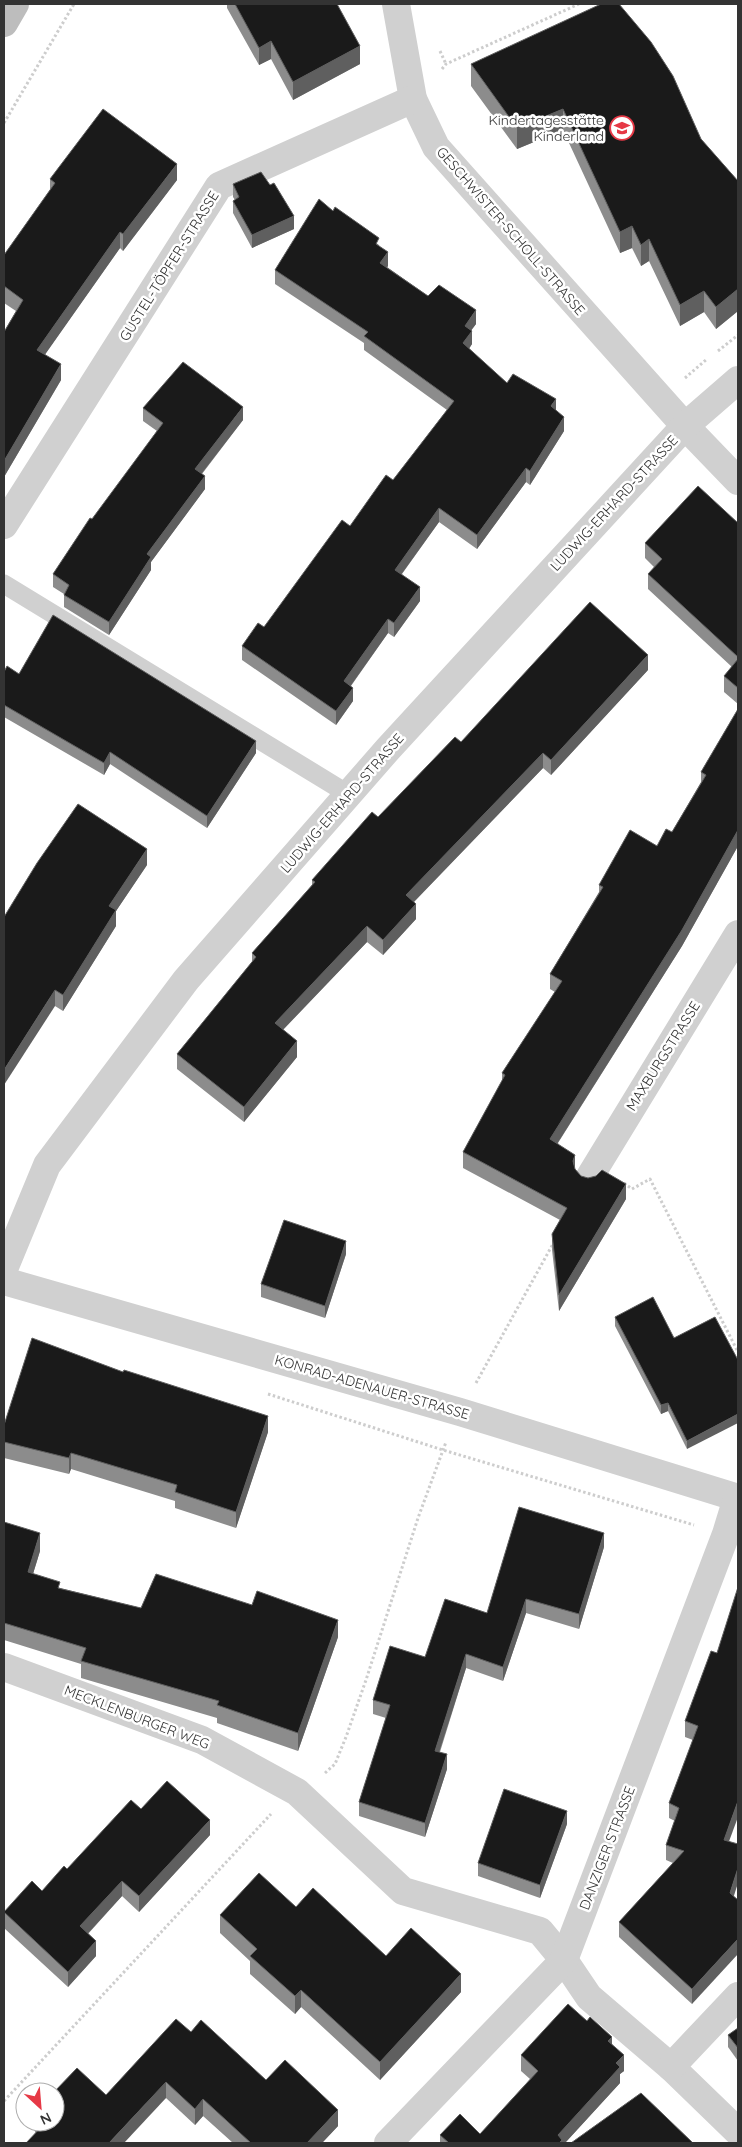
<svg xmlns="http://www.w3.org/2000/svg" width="742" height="2147" font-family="Quicksand,sans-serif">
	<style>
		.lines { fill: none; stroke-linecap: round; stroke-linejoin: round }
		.path { stroke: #cdcdcd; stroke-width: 3; stroke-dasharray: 2.5 2.5; stroke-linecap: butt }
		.lane { stroke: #d0d0d0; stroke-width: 19 }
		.street { stroke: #d0d0d0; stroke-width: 28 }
		.secondary { stroke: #bdbdbd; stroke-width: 28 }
		.wall { fill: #8c8c8c }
		.shaded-wall { fill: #5f5f5f }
		.building { fill: #1a1a1a; stroke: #5f5f5f }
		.labels { text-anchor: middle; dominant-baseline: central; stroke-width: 5; stroke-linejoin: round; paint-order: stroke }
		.poi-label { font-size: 14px; fill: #333; stroke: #fff; text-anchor: end }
		.street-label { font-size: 14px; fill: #333; stroke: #fff }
	</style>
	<rect width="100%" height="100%" fill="#fff"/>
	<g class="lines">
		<g class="path">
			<path d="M440 51 446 64"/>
			<path d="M442 69 446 64 579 4"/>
			<path d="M4 123 74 4"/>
			<path d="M718 351 738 335"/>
			<path d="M685 378 707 359"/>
			<path d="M624 1183 632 1189 650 1179 738 1352"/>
			<path d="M476 1383 554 1242"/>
			<path d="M268 1394 443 1450 694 1525"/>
			<path d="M325 1773 335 1764 346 1737 366 1680 418 1518 446 1442"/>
			<path d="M4 2101 271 1814"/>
		</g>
		<path class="lane" d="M4 584 348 794"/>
		<g class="street">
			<path d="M396 4 413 99 436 147 685 426 738 481"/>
			<path d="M4 525 219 186 413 99"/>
			<path d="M589 1178 738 934"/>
			<path d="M4 1269 47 1165 186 980 388 749 685 426 738 380"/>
			<path d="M4 1281 460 1412 738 1498"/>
			<path d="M4 1667 202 1740 297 1792 403 1891 540 1931 564 1960 589 1997 671 2067 738 2132"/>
			<path d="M671 2067 738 1996"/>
			<path d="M388 2143 564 1960 726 1534 737 1498"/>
		</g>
		<path class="secondary" d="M4 23 15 4"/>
	</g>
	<g class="wall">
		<path d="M227 4H337L360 64 293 100 271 59 259 65 227 8Z"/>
		<path d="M471 64 701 139 738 181V311L716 329 704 312 680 326 649 261 641 266 632 248 620 253 563 130 517 149 471 86Z"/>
		<path d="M50 179 177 180 123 251 120 248 45 354 61 380 4 477V332L16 311 4 303V255L50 190Z"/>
		<path d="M233 184 270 185 294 229 252 248 233 213V201L235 200 233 197Z"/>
		<path d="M333 211 379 245 388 266 387 267 428 296 476 324 471 330 472 344 469 349 507 383 556 411 564 431 530 485 526 482 477 549 439 522 402 574 420 601 394 637 388 633 351 686 353 701 336 725 242 660V646L264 627 350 526 393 480 447 410 364 350V343L275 284V270Z"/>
		<path d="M143 408 243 420 202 474 205 489 151 562V570L109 635 64 607V594L53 587V574L157 431 143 421Z"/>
		<path d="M738 523V704L724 692V676L732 667 648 589V574L654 567 645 558V543Z"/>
		<path d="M648 670 551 775 543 768 414 902 416 919 383 955 367 942 283 1030 297 1057 244 1122 177 1069V1054L252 962V953L312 885V880L378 817 461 742Z"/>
		<path d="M4 672 256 753 207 828 110 764 104 775 4 717Z"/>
		<path d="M738 709V846L682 946 558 1143 575 1170 581 1176 626 1199 559 1311 552 1250V1234L560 1220 463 1168V1152L502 1081V1073L555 992 550 989V974L599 892V885L657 846 672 832 701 782V772Z"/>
		<path d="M147 865 116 911V926L63 1011 55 1006 4 917Z"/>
		<path d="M346 1254 325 1318 261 1297V1284Z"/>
		<path d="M615 1317 674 1338 715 1317 687 1449 668 1411 661 1414 615 1326Z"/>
		<path d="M4 1425 268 1432 236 1528 175 1508V1501L71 1469 69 1474 4 1458Z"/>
		<path d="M4 1522 40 1551 33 1574 60 1588 141 1608 338 1637 298 1751 217 1723V1718L81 1678V1664L4 1640Z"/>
		<path d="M604 1547 579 1629 526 1613 503 1681 466 1668 440 1752 447 1769 425 1837 359 1816V1802L386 1718 373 1714V1700L425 1657 487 1613Z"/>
		<path d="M717 1653 729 1841 692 2004 619 1937V1922L673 1863 666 1860V1845L675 1821 669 1818V1803L693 1740 685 1737V1721Z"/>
		<path d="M141 1809 210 1835 139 1912 122 1896 88 1934 96 1956 68 1987 4 1928V1912L42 1891 67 1869Z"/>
		<path d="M567 1824 540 1898 478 1876V1863Z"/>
		<path d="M296 1907 386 1956 461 1992 380 2080 301 2007 295 2014 250 1974V1961L220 1933V1915Z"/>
		<path d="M738 2028V2061L728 2047V2035Z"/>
		<path d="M191 2032 338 2126 322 2143H233L203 2116 195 2125 166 2098 36 2133 34 2130V2122H55L106 2095Z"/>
		<path d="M612 2044 624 2071 620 2074V2083L565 2143H440V2135L480 2134 530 2079 521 2071V2055Z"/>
	</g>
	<g class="shaded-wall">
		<path d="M271 41V59L259 65V48Z"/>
		<path d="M360 46V64L293 100V82Z"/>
		<path d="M563 109V130L517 149V128Z"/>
		<path d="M177 164V180L123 251V234Z"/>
		<path d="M294 216V229L252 248V235Z"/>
		<path d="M632 226V248L620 253V232Z"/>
		<path d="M120 232V248L37 366V350Z"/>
		<path d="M649 239V261L641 266V245Z"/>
		<path d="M388 252V266L380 277V263Z"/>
		<path d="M738 289V311L716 329V307Z"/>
		<path d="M704 291V312L680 326V305Z"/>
		<path d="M476 310V324L465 339V326Z"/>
		<path d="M472 331V344L463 357V343Z"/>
		<path d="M61 364V380L4 477V461Z"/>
		<path d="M556 399V413L551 406Z"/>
		<path d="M243 407V420L195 482V469Z"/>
		<path d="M564 417V431L530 485V471Z"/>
		<path d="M526 468V482L477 549V535Z"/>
		<path d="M205 476V489L151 562V570L109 635V622L147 554Z"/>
		<path d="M439 508V522L395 583V570Z"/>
		<path d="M420 587V601L394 637V623Z"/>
		<path d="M388 619V633L344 695V681Z"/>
		<path d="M648 655V670L551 775V760Z"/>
		<path d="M353 688V701L336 725V711Z"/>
		<path d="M256 741V753L207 828V816Z"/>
		<path d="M110 752V764L104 775V763Z"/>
		<path d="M543 753V768L406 910V895Z"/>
		<path d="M738 830V846L682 946 550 1155V1139Z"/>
		<path d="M147 849V865L116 911V926L63 1011V995L109 906Z"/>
		<path d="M416 904V919L383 955V940Z"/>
		<path d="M367 926V942L275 1038V1023Z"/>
		<path d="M55 990V1006L4 1085V1070Z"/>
		<path d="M297 1041V1057L244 1122V1107Z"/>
		<path d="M575 1155V1170L573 1161Z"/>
		<path d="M626 1184V1199L559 1311V1295Z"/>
		<path d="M346 1241V1254L325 1318V1306Z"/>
		<path d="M668 1403V1411L661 1414V1405Z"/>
		<path d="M738 1414V1423L687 1449V1441Z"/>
		<path d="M268 1416V1432L236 1528V1512Z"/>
		<path d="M71 1453V1469L69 1474V1458Z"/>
		<path d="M40 1533V1551L28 1590V1572Z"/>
		<path d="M604 1533V1547L579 1629V1614Z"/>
		<path d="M526 1599V1613L503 1681V1667Z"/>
		<path d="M338 1620V1637L298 1751V1733Z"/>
		<path d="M466 1654V1668L435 1765V1751Z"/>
		<path d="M447 1754V1769L425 1837V1823Z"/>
		<path d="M738 1801V1817L724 1855V1840Z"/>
		<path d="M567 1811V1824L540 1898V1885Z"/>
		<path d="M210 1820V1835L139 1912V1896Z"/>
		<path d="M738 1868V1883L730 1908V1893Z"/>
		<path d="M122 1881V1896L80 1942V1926Z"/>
		<path d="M738 1939V1954L692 2004V1989Z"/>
		<path d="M96 1941V1956L68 1987V1972Z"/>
		<path d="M461 1974V1992L380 2080V2062Z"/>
		<path d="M301 1990V2007L295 2014V1996Z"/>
		<path d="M612 2037V2052L608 2041Z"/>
		<path d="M624 2055V2071L620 2074V2083L565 2143H558V2135L616 2063Z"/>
		<path d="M166 2082V2098L124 2143H109Z"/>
		<path d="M203 2099V2116L195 2125V2109Z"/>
		<path d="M338 2110V2126L322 2143H307Z"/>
	</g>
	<g class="building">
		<path d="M235 4H337L360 46 293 82 271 41 259 48Z"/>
		<path d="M601 4H619L651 42 673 76 701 139 738 181V289L716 307 704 291 680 305 649 239 641 245 632 226 620 232 563 109 517 128 471 64Z"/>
		<path d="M103 109 177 164 123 234 120 232 37 350 61 364 4 461V332L23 300 4 286V255L55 183 50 179Z"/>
		<path d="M261 172 270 185 274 183 294 216 252 235 233 201 239 197 233 184Z"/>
		<path d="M319 199 333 211 335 207 379 238 376 244 388 252 380 263 428 296 439 285 476 310 465 326 472 331 463 343 507 383 513 374 556 399 551 406 564 417 530 471 526 468 477 535 439 508 395 570 420 587 394 623 388 619 344 681 353 688 336 711 242 646 258 623 264 627 342 520 350 526 386 475 393 480 454 401 364 336 368 332 275 270Z"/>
		<path d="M183 362 243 407 195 469 205 476 147 554 151 557 109 622 64 595 69 585 53 574 90 518 92 519 163 423 143 408Z"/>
		<path d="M698 486 738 523V657L648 574 662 559 645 543Z"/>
		<path d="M590 602 648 655 551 760 543 753 406 895 416 904 383 940 367 926 275 1023 297 1041 244 1107 177 1054 256 957 252 953 315 882 312 880 372 812 378 817 455 737 461 742Z"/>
		<path d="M53 615 256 741 207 816 110 752 104 763 4 705V672L7 666 19 674Z"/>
		<path d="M738 659V688L724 676Z"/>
		<path d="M738 709V830L682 930 550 1139 575 1155 573 1161 575 1169 581 1176 588 1178 596 1176 602 1170 626 1184 559 1295 552 1234 567 1208 463 1152 505 1075 502 1073 562 981 550 974 603 887 599 885 630 830 657 846 666 829 672 832 706 775 701 772Z"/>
		<path d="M78 804 147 849 109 906 116 910 63 995 55 990 4 1070V917L37 863Z"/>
		<path d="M284 1220 346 1241 325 1306 261 1284Z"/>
		<path d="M653 1297 674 1338 715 1317 738 1360V1414L687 1441 668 1403 661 1405 615 1317Z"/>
		<path d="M32 1338 123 1372 124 1370 268 1416 236 1512 175 1492 177 1485 71 1453 69 1458 4 1442V1425Z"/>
		<path d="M519 1507 604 1533 579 1614 526 1599 503 1667 466 1654 435 1751 447 1754 425 1823 359 1802 390 1705 373 1700 390 1646 425 1657 445 1599 487 1613Z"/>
		<path d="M4 1522 40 1533 28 1572 60 1582 58 1588 141 1608 156 1574 252 1605 257 1591 338 1620 298 1733 217 1705 219 1701 81 1661 86 1648 4 1623Z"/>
		<path d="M738 1587V1801L724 1840 738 1844V1868L730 1893 738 1900V1939L692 1989 619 1922 684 1851 666 1845 679 1808 669 1803 698 1726 685 1721 711 1651 717 1653Z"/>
		<path d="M167 1781 210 1820 139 1896 122 1881 80 1926 96 1941 68 1972 4 1912 32 1881 42 1891 64 1866 67 1869 131 1800 141 1809Z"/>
		<path d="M504 1789 567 1811 540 1885 478 1863Z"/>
		<path d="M259 1873 296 1907 313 1888 386 1956 411 1928 461 1974 380 2062 301 1990 295 1996 250 1956 257 1949 220 1915Z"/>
		<path d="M568 2004 587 2021 590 2017 612 2037 608 2041 624 2055 616 2063 620 2067 558 2135 562 2140 559 2143H449L440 2135 460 2114 480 2134 538 2071 521 2055Z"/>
		<path d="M176 2019 191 2032 201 2020 266 2080 285 2060 338 2110 307 2143H251L203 2099 195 2109 166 2082 109 2143H26L44 2124 42 2122H55V2092H54L77 2068 106 2095Z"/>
		<path d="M738 2028V2048L728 2035Z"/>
		<path d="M641 2093 693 2143H571Z"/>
	</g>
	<defs>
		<g id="school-ring" transform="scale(1.25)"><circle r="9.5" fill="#fff" stroke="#e63946" stroke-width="1.5"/><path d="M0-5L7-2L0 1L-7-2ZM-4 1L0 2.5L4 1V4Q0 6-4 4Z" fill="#e63946"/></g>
	</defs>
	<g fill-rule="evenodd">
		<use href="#school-ring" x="622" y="128"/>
	</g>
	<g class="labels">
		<g class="poi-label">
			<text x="604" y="120">Kindertagesstätte<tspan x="604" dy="16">Kinderland</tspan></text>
		</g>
		<g class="street-label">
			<text transform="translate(511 231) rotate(49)">GESCHWISTER-SCHOLL-STRASSE</text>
			<text transform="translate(169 266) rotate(-58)">GUSTEL-TÖPFER-STRASSE</text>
			<text transform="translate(614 503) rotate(-47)">LUDWIG-ERHARD-STRASSE</text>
			<text transform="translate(342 803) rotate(-49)">LUDWIG-ERHARD-STRASSE</text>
			<text transform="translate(663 1056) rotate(-58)">MAXBURGSTRASSE</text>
			<text transform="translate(372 1387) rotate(16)">KONRAD-ADENAUER-STRASSE</text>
			<text transform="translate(137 1717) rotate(21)">MECKLENBURGER WEG</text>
			<text transform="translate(607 1848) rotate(-69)">DANZIGER STRASSE</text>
		</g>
	</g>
	<rect width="742" height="2147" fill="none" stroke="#333333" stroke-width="10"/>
	<g transform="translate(40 2107) rotate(154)"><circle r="24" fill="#ffffff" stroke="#adadad"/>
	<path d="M0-4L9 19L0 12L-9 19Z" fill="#e63946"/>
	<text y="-8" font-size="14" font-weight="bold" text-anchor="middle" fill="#333333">N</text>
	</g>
</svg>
